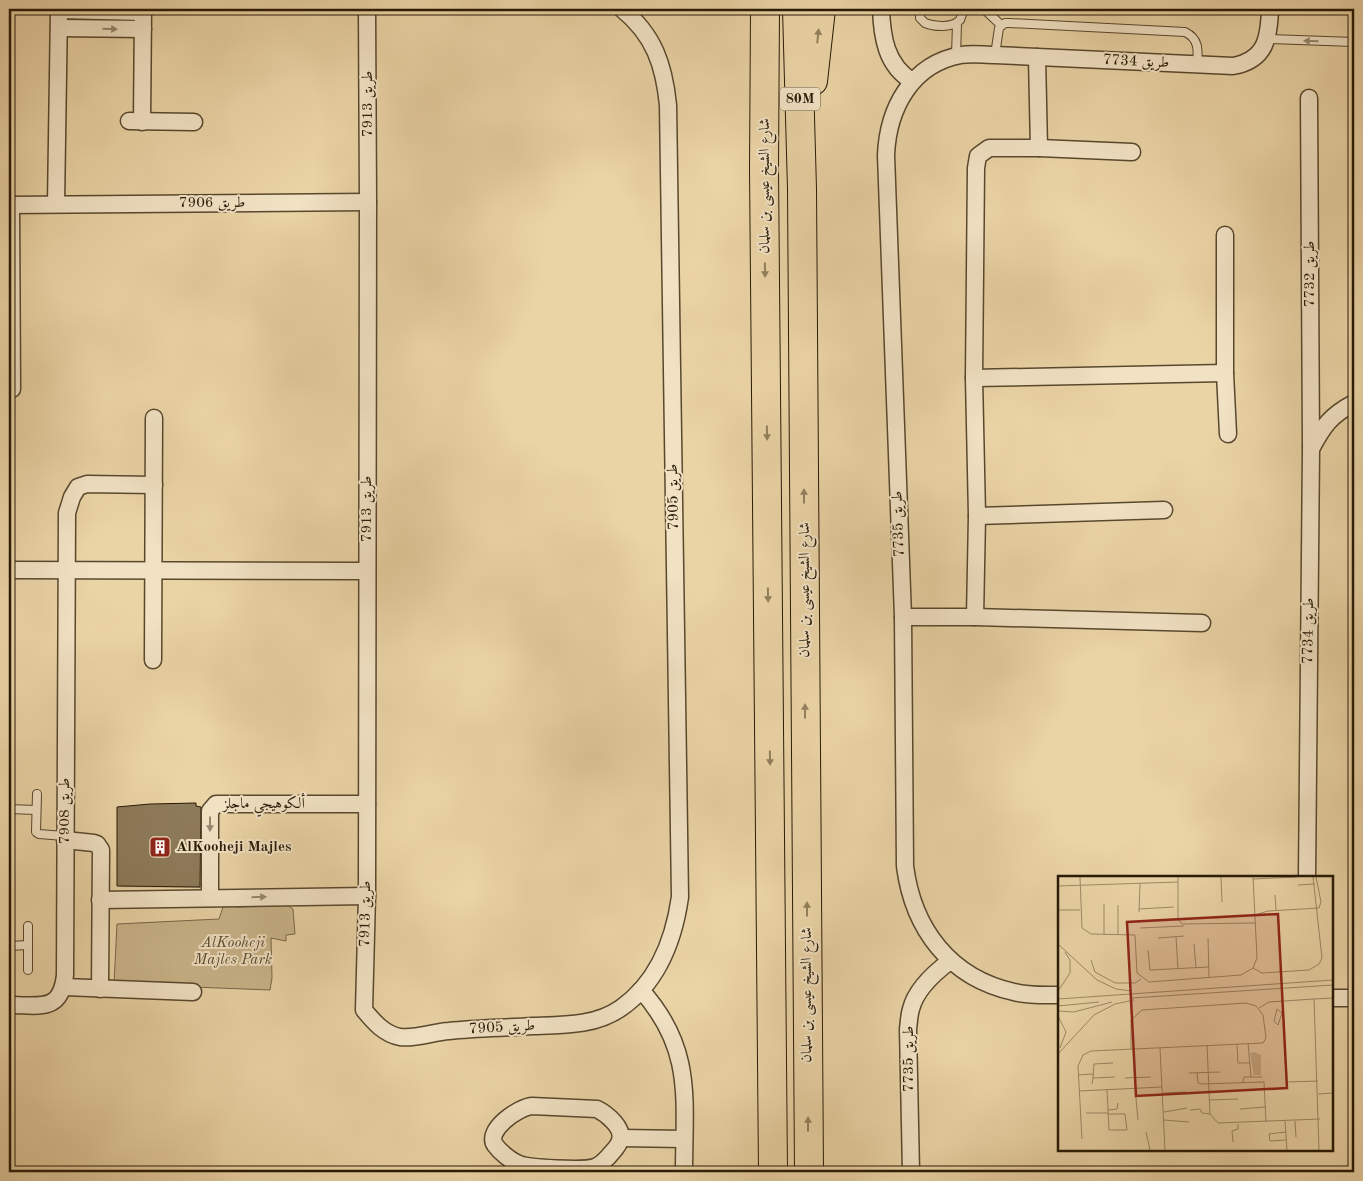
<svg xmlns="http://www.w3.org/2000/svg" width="1363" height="1181" font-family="'Old Standard TT',Amiri,serif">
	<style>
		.green { fill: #c9b48a; stroke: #786748 }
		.shadow { fill: #0003 }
		.building { fill: #8d7a59; stroke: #281a07 }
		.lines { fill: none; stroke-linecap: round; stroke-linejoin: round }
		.lane-casing { stroke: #58482e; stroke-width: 10 }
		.street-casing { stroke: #58482e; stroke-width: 19 }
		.highway-casing { stroke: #281a07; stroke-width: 30 }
		.lane { stroke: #f1e2c4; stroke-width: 8 }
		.street { stroke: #f1e2c4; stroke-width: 16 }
		.highway { stroke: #ead3a5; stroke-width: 28 }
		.oneway { fill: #97886f }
		.oneway2 { fill: #93805e }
		.labels { text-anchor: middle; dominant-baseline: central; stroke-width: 4; stroke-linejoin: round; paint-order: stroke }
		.shield { fill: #f1e2c4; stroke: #645640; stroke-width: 1 }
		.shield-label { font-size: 14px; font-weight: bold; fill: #281a07 }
		.street-label { font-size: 15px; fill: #281a07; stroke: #f1e2c4 }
		.poi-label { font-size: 15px; font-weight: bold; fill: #281a07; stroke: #f1e2c4; text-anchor: start }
		.park-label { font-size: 15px; font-style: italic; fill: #58482e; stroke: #f1e2c4 }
		.inset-road { fill: none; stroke: #9c8966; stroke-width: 1 }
		.view { fill: #8f2418; fill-opacity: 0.15; stroke: #8f2418; stroke-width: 2.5 }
		.inset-edge { fill: none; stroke: #281a07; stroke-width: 2.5 }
	</style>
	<rect width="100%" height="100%" fill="#ead3a5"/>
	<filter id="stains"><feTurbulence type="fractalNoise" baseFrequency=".004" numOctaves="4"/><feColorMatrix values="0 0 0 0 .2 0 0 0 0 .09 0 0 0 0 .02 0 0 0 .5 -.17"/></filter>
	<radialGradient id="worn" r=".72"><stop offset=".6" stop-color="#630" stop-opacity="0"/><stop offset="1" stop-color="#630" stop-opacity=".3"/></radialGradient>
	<path class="green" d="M224 904 238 907 287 905 293 909 295 934 286 935V941L271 938 272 978 270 990 114 984 117 924 219 919Z"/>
	<g class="shadow">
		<path d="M1184 9H1262L1257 13Z"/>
		<path d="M195 805 204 811 203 888 121 887 118 885Z"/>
	</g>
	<path class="building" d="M196 803V806L201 807 200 887 117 886V807L150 804Z"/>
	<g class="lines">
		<g class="lane-casing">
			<g id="lane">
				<path d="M920 9V18L925 23C935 27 952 28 960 20L964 9"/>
				<path d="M984 9 1001 25"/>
				<path d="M1267 39 1354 42"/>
				<path d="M995 55 999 28 1005 23H1009L1185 32C1200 39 1198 52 1197 65"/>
				<path d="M956 56 957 23"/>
				<path d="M37 794 36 832 39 834 64 836"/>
				<path d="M9 809 36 810"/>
				<path d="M28 926V970"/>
				<path d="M9 946 28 945"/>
			</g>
		</g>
		<g class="street-casing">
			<g id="street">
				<path d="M367 9 368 202 367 896 364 1010C374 1022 384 1034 400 1037 416 1039 433 1032 449 1031 477 1028 505 1028 533 1026 564 1025 595 1026 621 1008 658 982 674 939 680 897L668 105C664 65 654 35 622 9"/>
				<path d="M881 9C882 37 886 65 912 81"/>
				<path d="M59 10 143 12"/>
				<path d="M59 28 143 29"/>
				<path d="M1037 57 1039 148"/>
				<path d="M1309 98 1311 447"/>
				<path d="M129 121 194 122"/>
				<path d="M142 122 143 9"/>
				<path d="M56 204 59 9"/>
				<path d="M9 205 368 202"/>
				<path d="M11 205 12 389"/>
				<path d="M1225 235V373L1228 434"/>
				<path d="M974 378 1225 373"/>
				<path d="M977 516 1164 510"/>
				<path d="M9 570 366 571"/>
				<path d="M903 617H975L1202 623"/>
				<path d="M975 617 977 516 974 378 976 168 978 156 989 148H1039L1132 152"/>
				<path d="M153 660 154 418"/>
				<path d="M65 840 94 843 97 844 101 850 100 989"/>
				<path d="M1307 877 1311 449C1323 426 1331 415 1354 403"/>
				<path d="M210 898V811L216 804H367"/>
				<path d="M100 900 367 896"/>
				<path d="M64 987 193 992"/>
				<path d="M641 990C694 1049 684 1099 684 1172"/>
				<path d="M1059 995C1044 995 1029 996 1014 992 950 978 913 929 905 866L903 617 886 155C888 109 911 64 961 55 972 53 984 55 995 55L1233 66C1266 60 1269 38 1270 9"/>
				<path d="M1332 998H1354"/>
				<path d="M9 1005C39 1005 61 1013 65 975L67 513 72 497 78 487 87 484 154 485"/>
				<path d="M532 1106 597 1109C607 1114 624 1128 620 1140 619 1146 613 1151 609 1156 605 1160 601 1165 595 1167 584 1171 529 1168 519 1164 511 1161 500 1152 495 1145 485 1130 519 1107 532 1106Z"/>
				<path d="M621 1138 684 1139"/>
				<path d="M911 1172 908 1029C909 1022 909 1015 911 1009 916 989 934 973 950 961"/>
			</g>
		</g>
		<g class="highway-casing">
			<g id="highway">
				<path d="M765 9 764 169 773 1172"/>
				<path d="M797 9 802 189 809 1172"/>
				<path d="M813 81 821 9"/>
			</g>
		</g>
		<use href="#lane" class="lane"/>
		<use href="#street" class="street"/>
		<use href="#highway" class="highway"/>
	</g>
	<defs><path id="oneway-solid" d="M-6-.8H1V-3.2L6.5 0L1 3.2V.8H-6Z" transform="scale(1.25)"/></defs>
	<g class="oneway">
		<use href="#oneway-solid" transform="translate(110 29) rotate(1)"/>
		<use href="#oneway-solid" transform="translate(1311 41) rotate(-178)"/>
		<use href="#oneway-solid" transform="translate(210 824) rotate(90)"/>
		<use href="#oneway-solid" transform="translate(259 897) rotate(-1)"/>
	</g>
	<g class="oneway2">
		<use href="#oneway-solid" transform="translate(818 36) rotate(-84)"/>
		<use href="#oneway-solid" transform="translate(765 270) rotate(89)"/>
		<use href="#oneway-solid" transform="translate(767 433) rotate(89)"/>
		<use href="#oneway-solid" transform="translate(804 496) rotate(-90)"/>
		<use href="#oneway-solid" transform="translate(768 595) rotate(89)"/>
		<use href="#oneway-solid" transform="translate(805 711) rotate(-90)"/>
		<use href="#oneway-solid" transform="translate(770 758) rotate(89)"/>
		<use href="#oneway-solid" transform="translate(807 909) rotate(-90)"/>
		<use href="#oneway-solid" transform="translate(808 1124) rotate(-90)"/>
	</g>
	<defs>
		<g id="building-square" transform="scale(1.125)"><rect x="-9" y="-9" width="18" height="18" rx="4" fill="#8f2418" stroke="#f1e2c4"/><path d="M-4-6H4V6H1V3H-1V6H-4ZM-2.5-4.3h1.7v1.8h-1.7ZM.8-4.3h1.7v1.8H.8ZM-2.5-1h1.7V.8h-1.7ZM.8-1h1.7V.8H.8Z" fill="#fff"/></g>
	</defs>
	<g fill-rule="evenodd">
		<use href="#building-square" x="160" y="847"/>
	</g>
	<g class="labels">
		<rect class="shield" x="780" y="87.5" width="40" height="23" rx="4"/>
		<g class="shield-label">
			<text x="800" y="99">80M</text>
		</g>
		<g class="street-label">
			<text transform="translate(1136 62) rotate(3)">طريق 7734</text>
			<text transform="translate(368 104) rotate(-90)">طريق 7913</text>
			<text transform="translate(765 186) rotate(-90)">شارع الشيخ عيسى بن سلمان</text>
			<text x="212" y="203">طريق 7906</text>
			<text transform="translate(1310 274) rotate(-90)">طريق 7732</text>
			<text transform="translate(674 497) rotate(-91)">طريق 7905</text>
			<text transform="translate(367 509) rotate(-90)">طريق 7913</text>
			<text transform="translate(899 524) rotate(-92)">طريق 7735</text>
			<text transform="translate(805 590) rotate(-90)">شارع الشيخ عيسى بن سلمان</text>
			<text transform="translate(1309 631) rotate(-89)">طريق 7734</text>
			<text x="264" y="804">ألكوهيجي ماجلز</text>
			<text transform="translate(65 811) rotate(-90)">طريق 7908</text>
			<text transform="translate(366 914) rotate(-89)">طريق 7913</text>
			<text transform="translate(807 995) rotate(-90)">شارع الشيخ عيسى بن سلمان</text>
			<text transform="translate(502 1028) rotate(-3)">طريق 7905</text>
			<text transform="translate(909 1059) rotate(-90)">طريق 7735</text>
		</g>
		<g class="poi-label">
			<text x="176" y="847">AlKooheji Majles</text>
		</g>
		<g class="park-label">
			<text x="233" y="943">AlKooheji<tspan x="233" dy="17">Majles Park</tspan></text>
		</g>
	</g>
	<g transform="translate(1058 876)">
		<rect width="275" height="275" fill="#ead3a5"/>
		<path d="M196 176 203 179V199H196L192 177Z" fill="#c9b48a"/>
		<path class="inset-road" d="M22 1 24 52 33 58 77 59 79 97 91 106 183 99 195 92 199 82 195 1M120 1V43L124 48 197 47M163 1 164 26M258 1 263 26 261 32M195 3 239 1M240 9 257 8M0 10 120 6M217 19 218 34M60 29V58M81 33 116 31M0 34H22M81 36 82 8M197 39 210 35 261 32M82 45 118 43M82 52 126 50M46 58V28M118 61 120 93M100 62 126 60M150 62 151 101M0 68 39 104 58 113 74 115M136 68 138 92M90 74 92 94 151 91M33 84 37 96 57 107H77L83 103M195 92 204 97 251 94 261 88 264 82 255 1M0 115 12 97V84L7 76M74 122 275 109M0 123 275 104M256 123 275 122M0 130 41 126M201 132 211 126 256 123 261 274M219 133 224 137 220 149 216 145ZM0 135 16 136 54 126M0 140 8 156 2 172M190 167 193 201M179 168 180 187H192M149 169 152 238 160 247 262 243M102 172 107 274M0 178 36 139 57 128 76 124M131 197 162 196M139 197 140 207 144 208 206 206 208 246M20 199 35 198M35 202 36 188 55 187M67 202 93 201M185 206 186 201H204M230 206 260 205M34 208 35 202 57 201M77 212 80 244M49 214 51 254H69L67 238H50M21 215 104 211M105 217 128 216M260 218 275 217M152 224 180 223M182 233 207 231M50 234 59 233 60 227M132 234 142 233 144 237 152 238M106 236 129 232M28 237H50M106 244 131 246M227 245 229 274M237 245 238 261M88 256 92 274M228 256 211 258 212 265 228 264M24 263 20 190 25 179 33 175 205 167 208 162 205 139 198 130 188 127 84 134 73 144V173M175 266 174 255 180 253V248"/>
		<path class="view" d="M220 38 229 212 78 220 69 46Z"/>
		<rect width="275" height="275" class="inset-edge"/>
	</g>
	<rect width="1363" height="1181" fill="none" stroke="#ead3a5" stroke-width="30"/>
	<rect x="10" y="10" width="1343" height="1161" fill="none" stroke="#281a07" stroke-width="2.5"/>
	<rect x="15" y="15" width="1333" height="1151" fill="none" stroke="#281a07"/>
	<rect width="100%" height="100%" filter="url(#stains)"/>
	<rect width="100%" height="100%" fill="url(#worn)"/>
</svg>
